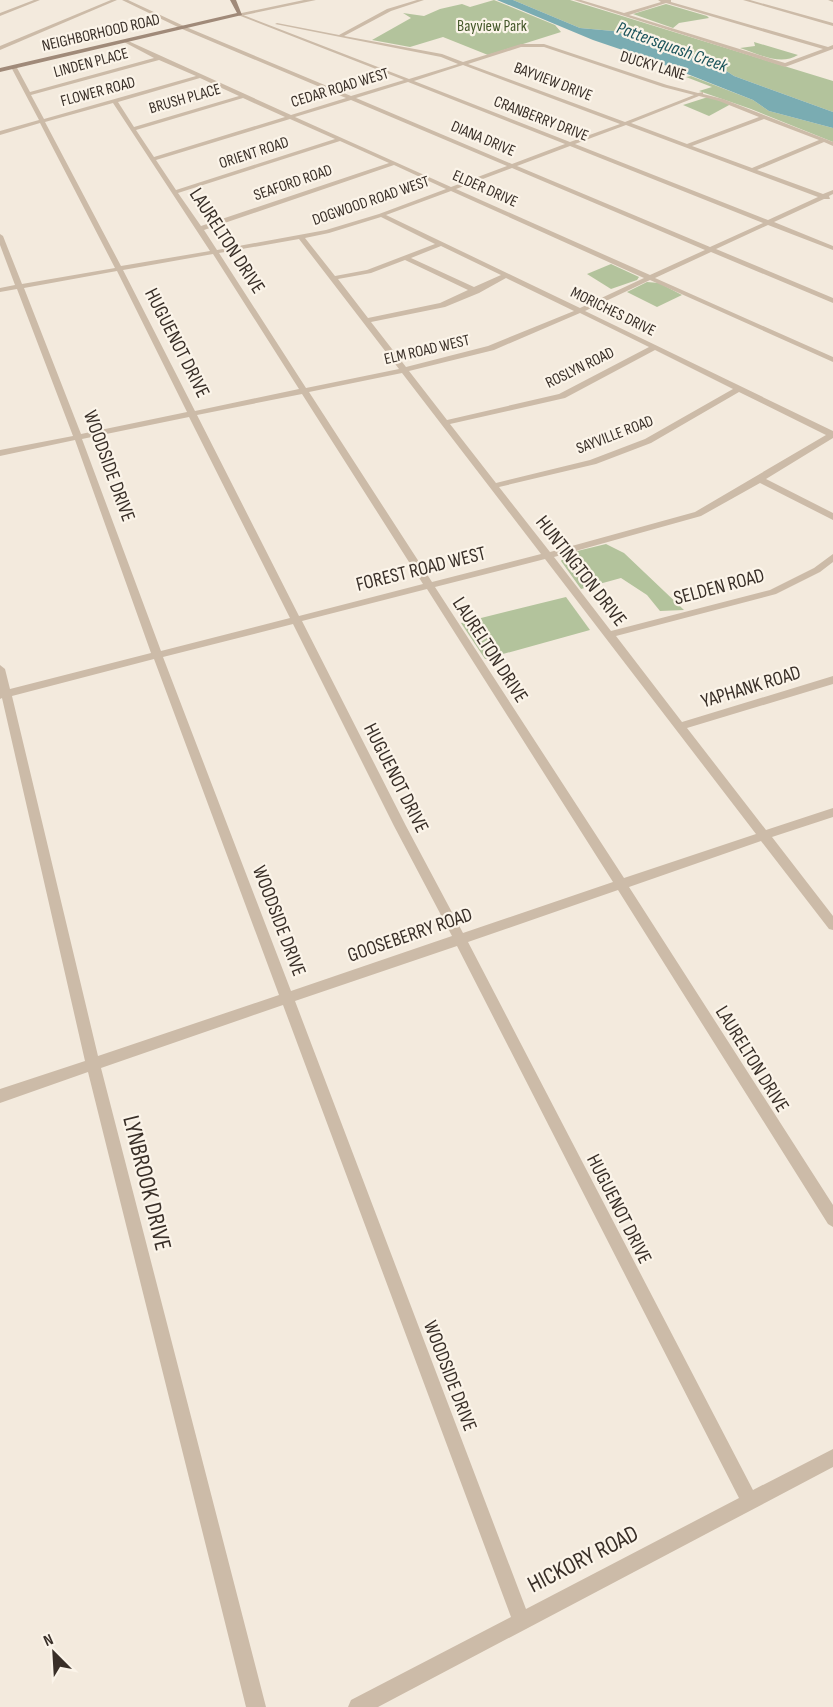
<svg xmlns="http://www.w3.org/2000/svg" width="833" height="1707" font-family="'Sofia Sans Condensed',sans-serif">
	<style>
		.green { fill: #b3c39c }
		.water { fill: #7aacb2 }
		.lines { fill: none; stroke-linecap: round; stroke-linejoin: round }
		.minor { fill: #ccbba8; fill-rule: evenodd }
		.tertiary { fill: #ccbba8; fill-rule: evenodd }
		.secondary { fill: #a08a79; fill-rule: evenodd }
		.labels { text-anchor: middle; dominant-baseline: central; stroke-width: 4.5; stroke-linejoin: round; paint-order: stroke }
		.far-park-label { font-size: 16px; fill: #45582b; stroke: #fbf4e9 }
		.far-street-label { font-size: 16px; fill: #392f28; stroke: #fbf4e9 }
		.far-water-label { font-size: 18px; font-style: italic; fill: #1c545c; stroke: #fbf4e9 }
		.street-label { font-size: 20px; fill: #392f28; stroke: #fbf4e9 }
		.near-street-label { font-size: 24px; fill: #392f28; stroke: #fbf4e9 }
	</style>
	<rect width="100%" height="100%" fill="#f3eadd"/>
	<g class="green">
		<path d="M494 0 555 25 561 32 488 55 443 37 410 47 372 40 411 18 403 13 424 16 440 9 462 4 470 7Z"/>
		<path d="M513 0H570L833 81V112L734 76 711 61 613 31 580 28Z"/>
		<path d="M666 4 707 16 709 18 679 23 673 28 633 14Z"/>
		<path d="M754 42 798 55C780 66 759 54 740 48L755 46Z"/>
		<path d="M691 76 753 100 769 111 833 128V142L751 109 699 91 712 87 686 77Z"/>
		<path d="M708 97 731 104 709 116 683 105Z"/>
		<path d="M611 264 639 277 637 280 611 289 587 274Z"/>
		<path d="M647 282 659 283 682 295 657 307 627 292Z"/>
		<path d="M606 544 624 553 684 610 660 611 647 595 621 578 581 589 561 561 565 554Z"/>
		<path d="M566 597 590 630 485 659 461 623Z"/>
	</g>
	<path class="water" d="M497 0H513L580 28 613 31 711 61 734 76 833 112V128L769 111 753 100 652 60 593 40Z"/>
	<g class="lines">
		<g class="minor">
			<path d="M34 0H40L0 16V13Z"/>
			<path d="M111 0H117L0 50V46Z"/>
			<path d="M122 0H128L186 27 351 96 404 80 238 15V13L409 79 458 64 441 57 275 24 277 23 339 35 387 9 417 0H424L391 11 344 36 442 54 463 62 521 44H544L667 85 698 93 703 92V94L723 99 833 142V146L824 142 757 170 823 194 833 190V194L829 196 830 199H824L774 222 833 246V250L768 225 716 249 833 298V303L711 252 655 278 833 357V362L650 280 585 311 833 431V438L766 479 833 513V520L760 483 701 516 554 557 611 631 770 590 814 568 833 554V562L820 572 776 594 616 636 682 722 833 676V684L687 728 766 830 833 808V817L772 837 833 916V930L829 929 761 841 629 887 833 1205V1227L828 1224 618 890 468 942 753 1490 833 1449V1467L378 1707H348L351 1700 511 1617 283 1005 101 1068 266 1707H246L88 1072 0 1103V1089L85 1061 2 698 0 699V665L5 669 10 689 151 653 75 440 0 456V450L73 436 17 289 0 292V288L15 285 0 245V234L3 236 22 284 115 268 40 123 0 135V131L39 120 11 67 16 66 30 92 154 58 124 42 126 40 291 115 346 98 182 29ZM521 47H544L663 87 694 95 625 122 468 64ZM159 60 196 76 44 119 31 95ZM463 65 620 124 570 142 414 81ZM200 78 239 96 134 127 118 102ZM408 82 565 144 512 164 356 98ZM699 96 719 101 759 117 687 144 631 123ZM243 98 285 117 154 157 136 130ZM351 100 507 166 451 187 295 117ZM113 103 210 251 121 266 45 122ZM290 119 335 139 176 190 156 160ZM764 119 819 140 752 168 692 146ZM626 125 818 197 768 220 575 144ZM340 141 389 163 201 226 178 193ZM570 146 763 223 710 247 517 166ZM394 165 446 189 379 214 326 230 217 250 204 230ZM512 168 705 250 650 275 456 189ZM451 191 644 278 580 308 386 215ZM381 217 435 244 367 270 335 276 305 238 329 233ZM299 239 399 369 306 388 219 253ZM441 246 501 275 474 287 411 258ZM213 254 299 389 195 411 123 270ZM405 260 468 290 440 303 368 318 338 279 371 273ZM117 271 187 412 81 434 24 288ZM506 278 574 311 488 346 406 367 371 322 445 307 479 293ZM580 313 649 347 559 394 447 420 409 371 494 350ZM655 350 733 389 645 439 590 460 496 483 450 424 565 398ZM402 373 541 554 432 582 309 392ZM739 392 826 435 695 512 550 552 499 487 596 464 651 443ZM302 394 423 584 299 616 197 415ZM189 417 290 618 161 651 82 439ZM545 559 756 834 624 878 435 587ZM427 589 613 882 463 933 406 826 302 621ZM293 624 394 826 452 936 291 991 163 657ZM154 659 279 995 98 1056 12 696ZM457 946 739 1498 526 1609 295 1001Z"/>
			<path d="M574 0H581L624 13 661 2 658 0H671V2L828 47 833 45V49L785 67ZM666 3 823 49 785 63 629 15Z"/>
			<path d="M743 0H750L833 23V26Z"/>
			<path d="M828 0H833V2Z"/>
		</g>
		<path class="tertiary" d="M304 0H316L240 16 237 14Z"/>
		<path class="secondary" d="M230 0H236L242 15 0 72V68L237 13Z"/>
	</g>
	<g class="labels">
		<g class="far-park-label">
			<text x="492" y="26">Bayview Park</text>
		</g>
		<g class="far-street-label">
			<text transform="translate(101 33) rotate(-13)">NEIGHBORHOOD ROAD</text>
			<text transform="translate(91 63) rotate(-15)">LINDEN PLACE</text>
			<text transform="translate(653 66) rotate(17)">DUCKY LANE</text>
			<text transform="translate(553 82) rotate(21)">BAYVIEW DRIVE</text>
			<text transform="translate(340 88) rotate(-17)">CEDAR ROAD WEST</text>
			<text transform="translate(98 92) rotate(-15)">FLOWER ROAD</text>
			<text transform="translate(185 99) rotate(-16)">BRUSH PLACE</text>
			<text transform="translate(541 119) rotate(21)">CRANBERRY DRIVE</text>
			<text transform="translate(483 139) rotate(23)">DIANA DRIVE</text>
			<text transform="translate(254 153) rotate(-18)">ORIENT ROAD</text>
			<text transform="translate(293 183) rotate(-19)">SEAFORD ROAD</text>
			<text transform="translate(485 189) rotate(24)">ELDER DRIVE</text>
			<text transform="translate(371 201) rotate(-19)">DOGWOOD ROAD WEST</text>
			<text transform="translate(613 312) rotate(26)">MORICHES DRIVE</text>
			<text transform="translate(427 350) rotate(-13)">ELM ROAD WEST</text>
			<text transform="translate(580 368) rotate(-26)">ROSLYN ROAD</text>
			<text transform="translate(615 435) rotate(-21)">SAYVILLE ROAD</text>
		</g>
		<g class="far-water-label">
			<text transform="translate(672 47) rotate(20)">Pattersquash Creek</text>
		</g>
		<g class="street-label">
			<text transform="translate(227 241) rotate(57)">LAURELTON DRIVE</text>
			<text transform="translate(177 343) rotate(63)">HUGUENOT DRIVE</text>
			<text transform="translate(109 466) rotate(70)">WOODSIDE DRIVE</text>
			<text transform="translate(421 569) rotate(-14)">FOREST ROAD WEST</text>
			<text transform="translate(581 571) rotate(52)">HUNTINGTON DRIVE</text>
			<text transform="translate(719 587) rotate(-15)">SELDEN ROAD</text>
			<text transform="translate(490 650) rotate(57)">LAURELTON DRIVE</text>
			<text transform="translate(751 687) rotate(-17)">YAPHANK ROAD</text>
			<text transform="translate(396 778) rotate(63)">HUGUENOT DRIVE</text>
			<text transform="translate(279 921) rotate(69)">WOODSIDE DRIVE</text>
			<text transform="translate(410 935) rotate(-19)">GOOSEBERRY ROAD</text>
			<text transform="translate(752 1059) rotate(58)">LAURELTON DRIVE</text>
			<text transform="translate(619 1209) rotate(63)">HUGUENOT DRIVE</text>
			<text transform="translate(450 1376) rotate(69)">WOODSIDE DRIVE</text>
		</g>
		<g class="near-street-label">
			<text transform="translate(147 1183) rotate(76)">LYNBROOK DRIVE</text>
			<text transform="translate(583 1559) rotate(-27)">HICKORY ROAD</text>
		</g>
	</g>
	<g transform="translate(54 1653) rotate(336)" stroke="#fbf4e9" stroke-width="4.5" paint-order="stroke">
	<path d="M0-4.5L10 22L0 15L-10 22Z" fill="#392f28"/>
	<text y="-9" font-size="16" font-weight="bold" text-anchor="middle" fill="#392f28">N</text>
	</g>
</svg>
